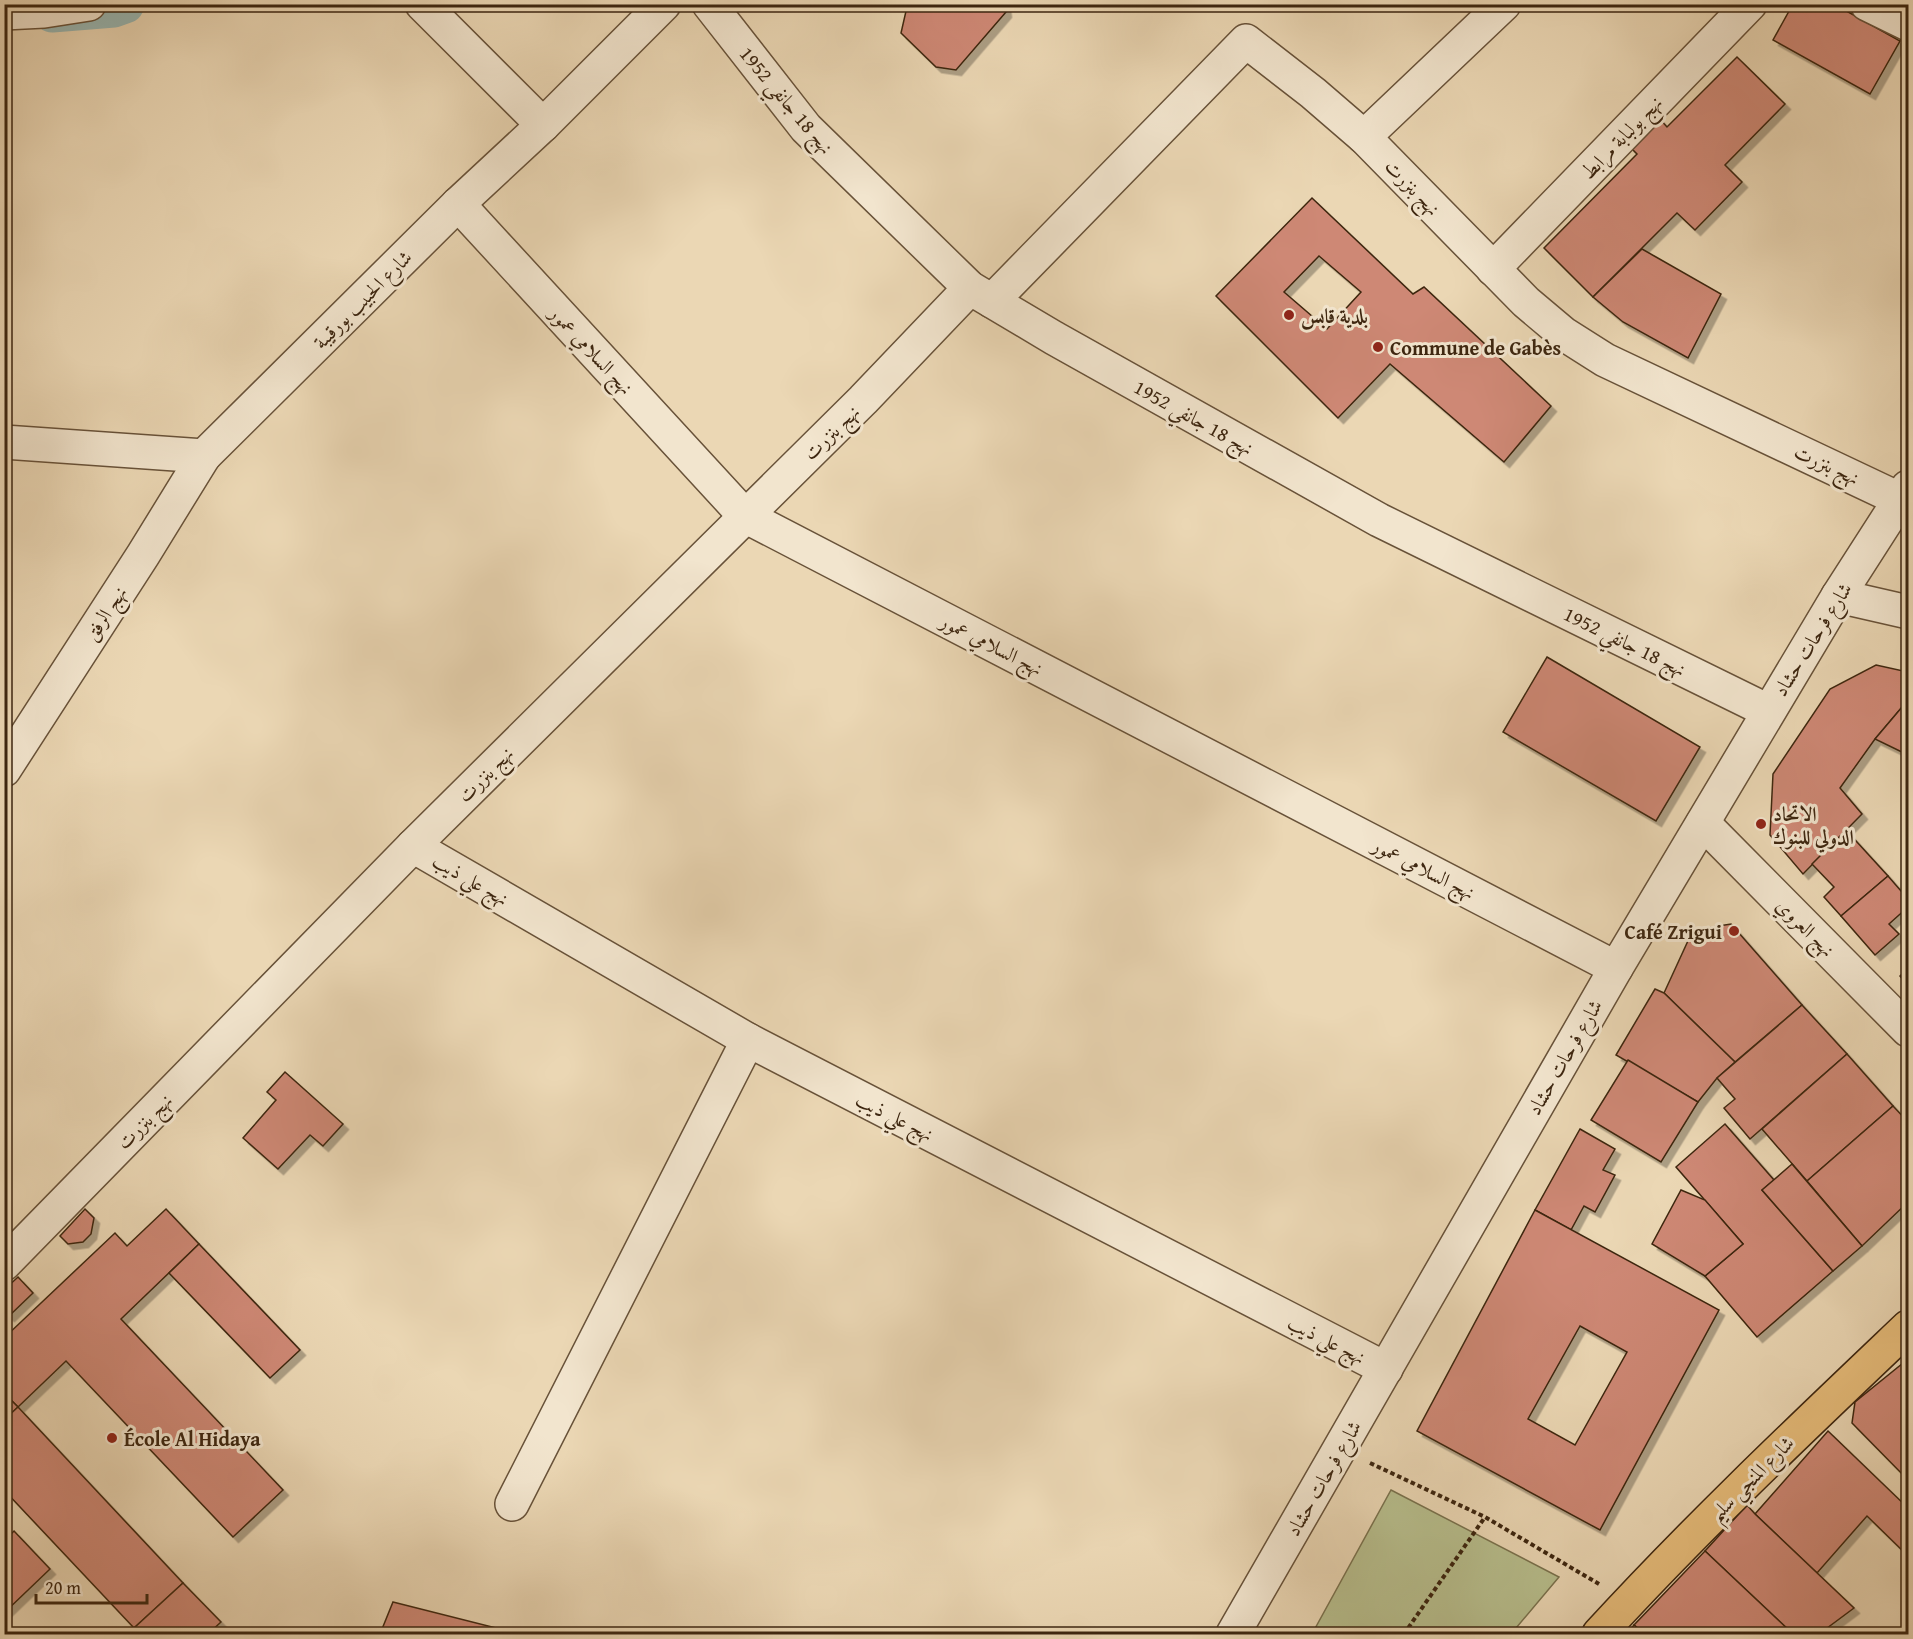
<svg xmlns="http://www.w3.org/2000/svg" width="1913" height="1639" font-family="'Gentium Book Plus',Amiri,serif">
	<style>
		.green { fill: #b7be8d; stroke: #7a724e; stroke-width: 1.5 }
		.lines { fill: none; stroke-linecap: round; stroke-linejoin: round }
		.canal { stroke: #99b8b4; stroke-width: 39 }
		.building { fill: #ce8874; stroke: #3d2610; stroke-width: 1.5; fill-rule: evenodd; filter: url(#shadow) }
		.minor-casing { stroke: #685239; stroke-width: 36 }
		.tertiary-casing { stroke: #685239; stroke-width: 36 }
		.primary-casing { stroke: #3d2610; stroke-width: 36 }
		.path { stroke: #3d2610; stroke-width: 4; stroke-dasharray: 4.5 3; stroke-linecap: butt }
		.minor { stroke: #f2e5ce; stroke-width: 33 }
		.tertiary { stroke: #f2e5ce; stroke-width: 33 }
		.primary { stroke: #e6bc7a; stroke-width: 33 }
		.poi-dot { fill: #8f2418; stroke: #f2e5ce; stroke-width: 2 }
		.labels { text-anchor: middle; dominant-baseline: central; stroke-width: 6; stroke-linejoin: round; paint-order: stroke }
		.street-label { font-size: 20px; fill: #3d2610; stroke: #f2e5ce }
		.poi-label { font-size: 20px; font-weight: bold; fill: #3d2610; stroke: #f2e5ce; text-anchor: start }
	</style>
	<defs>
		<filter id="shadow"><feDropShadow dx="5.5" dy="5.5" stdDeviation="0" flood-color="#0004"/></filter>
	</defs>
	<rect width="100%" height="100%" fill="#ebd7b4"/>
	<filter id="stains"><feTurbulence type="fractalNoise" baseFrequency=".00333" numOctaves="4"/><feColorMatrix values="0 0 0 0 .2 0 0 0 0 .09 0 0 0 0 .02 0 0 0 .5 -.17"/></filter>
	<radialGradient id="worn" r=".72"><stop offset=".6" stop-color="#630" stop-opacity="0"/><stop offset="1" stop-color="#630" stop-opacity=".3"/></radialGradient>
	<path class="green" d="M1391 1490 1559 1577 1511 1634H1312Z"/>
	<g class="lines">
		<path class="canal" d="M52 13 114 8 125 4"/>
	</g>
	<g class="building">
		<path d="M912 4H1005L1006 12 956 70 936 67 901 33 906 11Z"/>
		<path d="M1793 4H1834L1900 41 1870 94 1773 40Z"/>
		<path d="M1737 57 1785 104 1725 165 1742 182 1695 230 1677 213 1593 297 1544 248 1637 154 1629 146 1658 117 1667 127Z"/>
		<path d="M1312 198 1413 294 1424 287 1551 406 1504 462 1390 364 1338 418 1216 296ZM1319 256 1361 292 1327 329 1284 292Z"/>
		<path d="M1642 249 1721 294 1688 358 1623 322 1593 297Z"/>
		<path d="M1547 657 1700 747 1656 821 1503 732Z"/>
		<path d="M1876 665 1908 672V700L1875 739 1840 788 1862 814 1803 874 1770 835 1773 774 1830 689Z"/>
		<path d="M1908 700V755L1875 739Z"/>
		<path d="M1846 830 1888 876 1841 916 1824 897 1834 887 1812 864Z"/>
		<path d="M1888 876 1908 899V907L1889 924 1899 934 1875 955 1841 916Z"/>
		<path d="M1731 924 1802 1005 1735 1062 1664 993 1693 930Z"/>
		<path d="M1908 968V986L1900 976Z"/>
		<path d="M1655 989 1664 993 1735 1062 1717 1078 1698 1102 1616 1055Z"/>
		<path d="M1802 1005 1847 1054 1750 1139 1724 1108 1735 1099 1717 1078Z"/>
		<path d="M1847 1054 1893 1106 1807 1181 1762 1129Z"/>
		<path d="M1628 1060 1698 1102 1661 1162 1591 1120Z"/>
		<path d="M285 1072 343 1124 323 1146 310 1135 278 1169 243 1138 276 1100 267 1092Z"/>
		<path d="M1893 1106 1908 1122V1202L1862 1246 1807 1181Z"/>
		<path d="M1725 1124 1774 1180 1762 1190 1833 1271 1757 1337 1705 1276 1743 1244 1676 1167Z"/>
		<path d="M1580 1129 1615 1149 1603 1170 1615 1175 1595 1212 1584 1206 1571 1230 1535 1210Z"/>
		<path d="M1792 1164 1862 1246 1833 1271 1762 1190Z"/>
		<path d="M1681 1190 1705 1200 1743 1244 1705 1276 1652 1244Z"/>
		<path d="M85 1209 94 1218 91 1234 83 1242 68 1244 60 1236Z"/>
		<path d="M166 1209 199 1244 121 1319 283 1490 233 1537 66 1361 18 1407 4 1393V1338L115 1233 127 1246Z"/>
		<path d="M1535 1210 1719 1310 1600 1530 1417 1431ZM1580 1326 1627 1352 1575 1445 1528 1419Z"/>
		<path d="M199 1244 300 1350 270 1378 169 1273Z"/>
		<path d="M18 1277 33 1293 9 1316 4 1312V1290Z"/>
		<path d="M1908 1359V1480L1852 1423 1855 1402Z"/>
		<path d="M4 1393 18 1407 4 1420Z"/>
		<path d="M18 1407 183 1583 134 1628 4 1490V1420Z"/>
		<path d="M1828 1431 1908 1508V1556L1867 1516 1817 1573 1755 1514Z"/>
		<path d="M1747 1505 1755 1514 1854 1608 1819 1634H1793L1705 1551Z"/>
		<path d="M14 1531 50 1569 4 1613V1541Z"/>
		<path d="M1705 1551 1793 1634H1645L1634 1625Z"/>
		<path d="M183 1583 221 1622 208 1634H140L134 1628Z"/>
		<path d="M393 1602 508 1631 507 1634H380Z"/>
		<path d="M1634 1625 1645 1634H1626Z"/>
	</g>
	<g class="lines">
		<g class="minor-casing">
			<g id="minor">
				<path d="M422 4 543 125"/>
				<path d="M709 4 806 128 970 288 1054 338 1379 520 1768 711"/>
				<path d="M1867 4 1908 24"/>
				<path d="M1364 137 1504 4"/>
				<path d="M458 204 745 516 1616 968"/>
				<path d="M1493 269 1750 4"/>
				<path d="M992 301 1246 41 1313 93 1364 137 1526 302 1564 334 1605 360 1901 500"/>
				<path d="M1838 596 1908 612"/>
				<path d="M4 770 143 555 204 456"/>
				<path d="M1703 823 1908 1030"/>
				<path d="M413 846 748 1040 1386 1369"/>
				<path d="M4 1264 413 846 863 400 970 288"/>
				<path d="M512 1504 748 1040"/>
			</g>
		</g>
		<g class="tertiary-casing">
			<g id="tertiary">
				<path d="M4 13 44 11 89 4"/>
				<path d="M4 442 204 456 458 204 543 125 664 4"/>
				<path d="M1233 1634 1616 968 1838 596 1908 487"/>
			</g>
		</g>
		<g class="primary-casing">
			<path id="primary" d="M1599 1634C1697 1527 1803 1427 1908 1327"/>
		</g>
		<g class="path">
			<path d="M1370 1463 1485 1517 1599 1584"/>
			<path d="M1404 1634 1485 1517"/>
		</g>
		<use href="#minor" class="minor"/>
		<use href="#tertiary" class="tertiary"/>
		<use href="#primary" class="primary"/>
	</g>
	<g class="poi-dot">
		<circle cx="1289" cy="315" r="6"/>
		<circle cx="1378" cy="347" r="6"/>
		<circle cx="1761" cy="824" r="6"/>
		<circle cx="1734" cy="931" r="6"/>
		<circle cx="112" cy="1438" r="6"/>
	</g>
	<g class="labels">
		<g class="street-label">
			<text transform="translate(787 100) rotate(50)">نهج 18 جانفي 1952</text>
			<text transform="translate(1621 137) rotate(-46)">نهج بولبابة مرابط</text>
			<text transform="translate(1413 187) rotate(46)">نهج بنزرت</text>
			<text transform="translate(362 299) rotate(-45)">شارع الحبيب بورقيبة</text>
			<text transform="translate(592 350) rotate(47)">نهج السلامي عمور</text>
			<text transform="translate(1194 417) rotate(29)">نهج 18 جانفي 1952</text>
			<text transform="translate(831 432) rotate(-44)">نهج بنزرت</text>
			<text transform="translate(1827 464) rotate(25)">نهج بنزرت</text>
			<text transform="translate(105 613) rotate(-57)">نهج الرفق</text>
			<text transform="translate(1812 639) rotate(-58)">شارع فرحات حشاد</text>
			<text transform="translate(1625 641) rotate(26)">نهج 18 جانفي 1952</text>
			<text transform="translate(992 644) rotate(27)">نهج السلامي عمور</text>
			<text transform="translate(485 774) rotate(-45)">نهج بنزرت</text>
			<text transform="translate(1424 868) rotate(27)">نهج السلامي عمور</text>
			<text transform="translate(471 879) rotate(30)">نهج علي ذيب</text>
			<text transform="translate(1806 927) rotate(45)">نهج العروي</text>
			<text transform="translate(1564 1057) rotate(-60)">شارع فرحات حشاد</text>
			<text transform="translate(895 1116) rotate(27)">نهج علي ذيب</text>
			<text transform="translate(144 1121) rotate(-45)">نهج بنزرت</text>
			<text transform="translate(1327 1339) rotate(27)">نهج علي ذيب</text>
			<text transform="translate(1323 1478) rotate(-60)">شارع فرحات حشاد</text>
			<text transform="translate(1751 1478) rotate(-45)">شارع المنجي سليم</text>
		</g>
		<g class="poi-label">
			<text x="1301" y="315">بلدية قابس</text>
			<text x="1390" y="347">Commune de Gabès</text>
			<text x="1773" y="813">الاتحاد<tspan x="1773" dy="23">الدولي للبنوك</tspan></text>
			<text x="1722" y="931" text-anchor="end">Café Zrigui</text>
			<text x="124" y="1438">École Al Hidaya</text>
		</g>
	</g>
	<rect width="1913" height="1639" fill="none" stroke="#ebd7b4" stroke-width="24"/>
	<rect x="6" y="6" width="1901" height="1627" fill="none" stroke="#3d2610" stroke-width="3"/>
	<rect x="12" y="12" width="1889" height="1615" fill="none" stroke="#3d2610" stroke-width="1.5"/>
	<path d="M36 1594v9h111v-9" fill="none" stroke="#3d2610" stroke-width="3"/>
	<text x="45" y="1594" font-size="18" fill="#3d2610" stroke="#f2e5ce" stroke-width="4.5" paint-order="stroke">20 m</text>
	<rect width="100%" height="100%" filter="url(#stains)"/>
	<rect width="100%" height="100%" fill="url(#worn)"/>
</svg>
